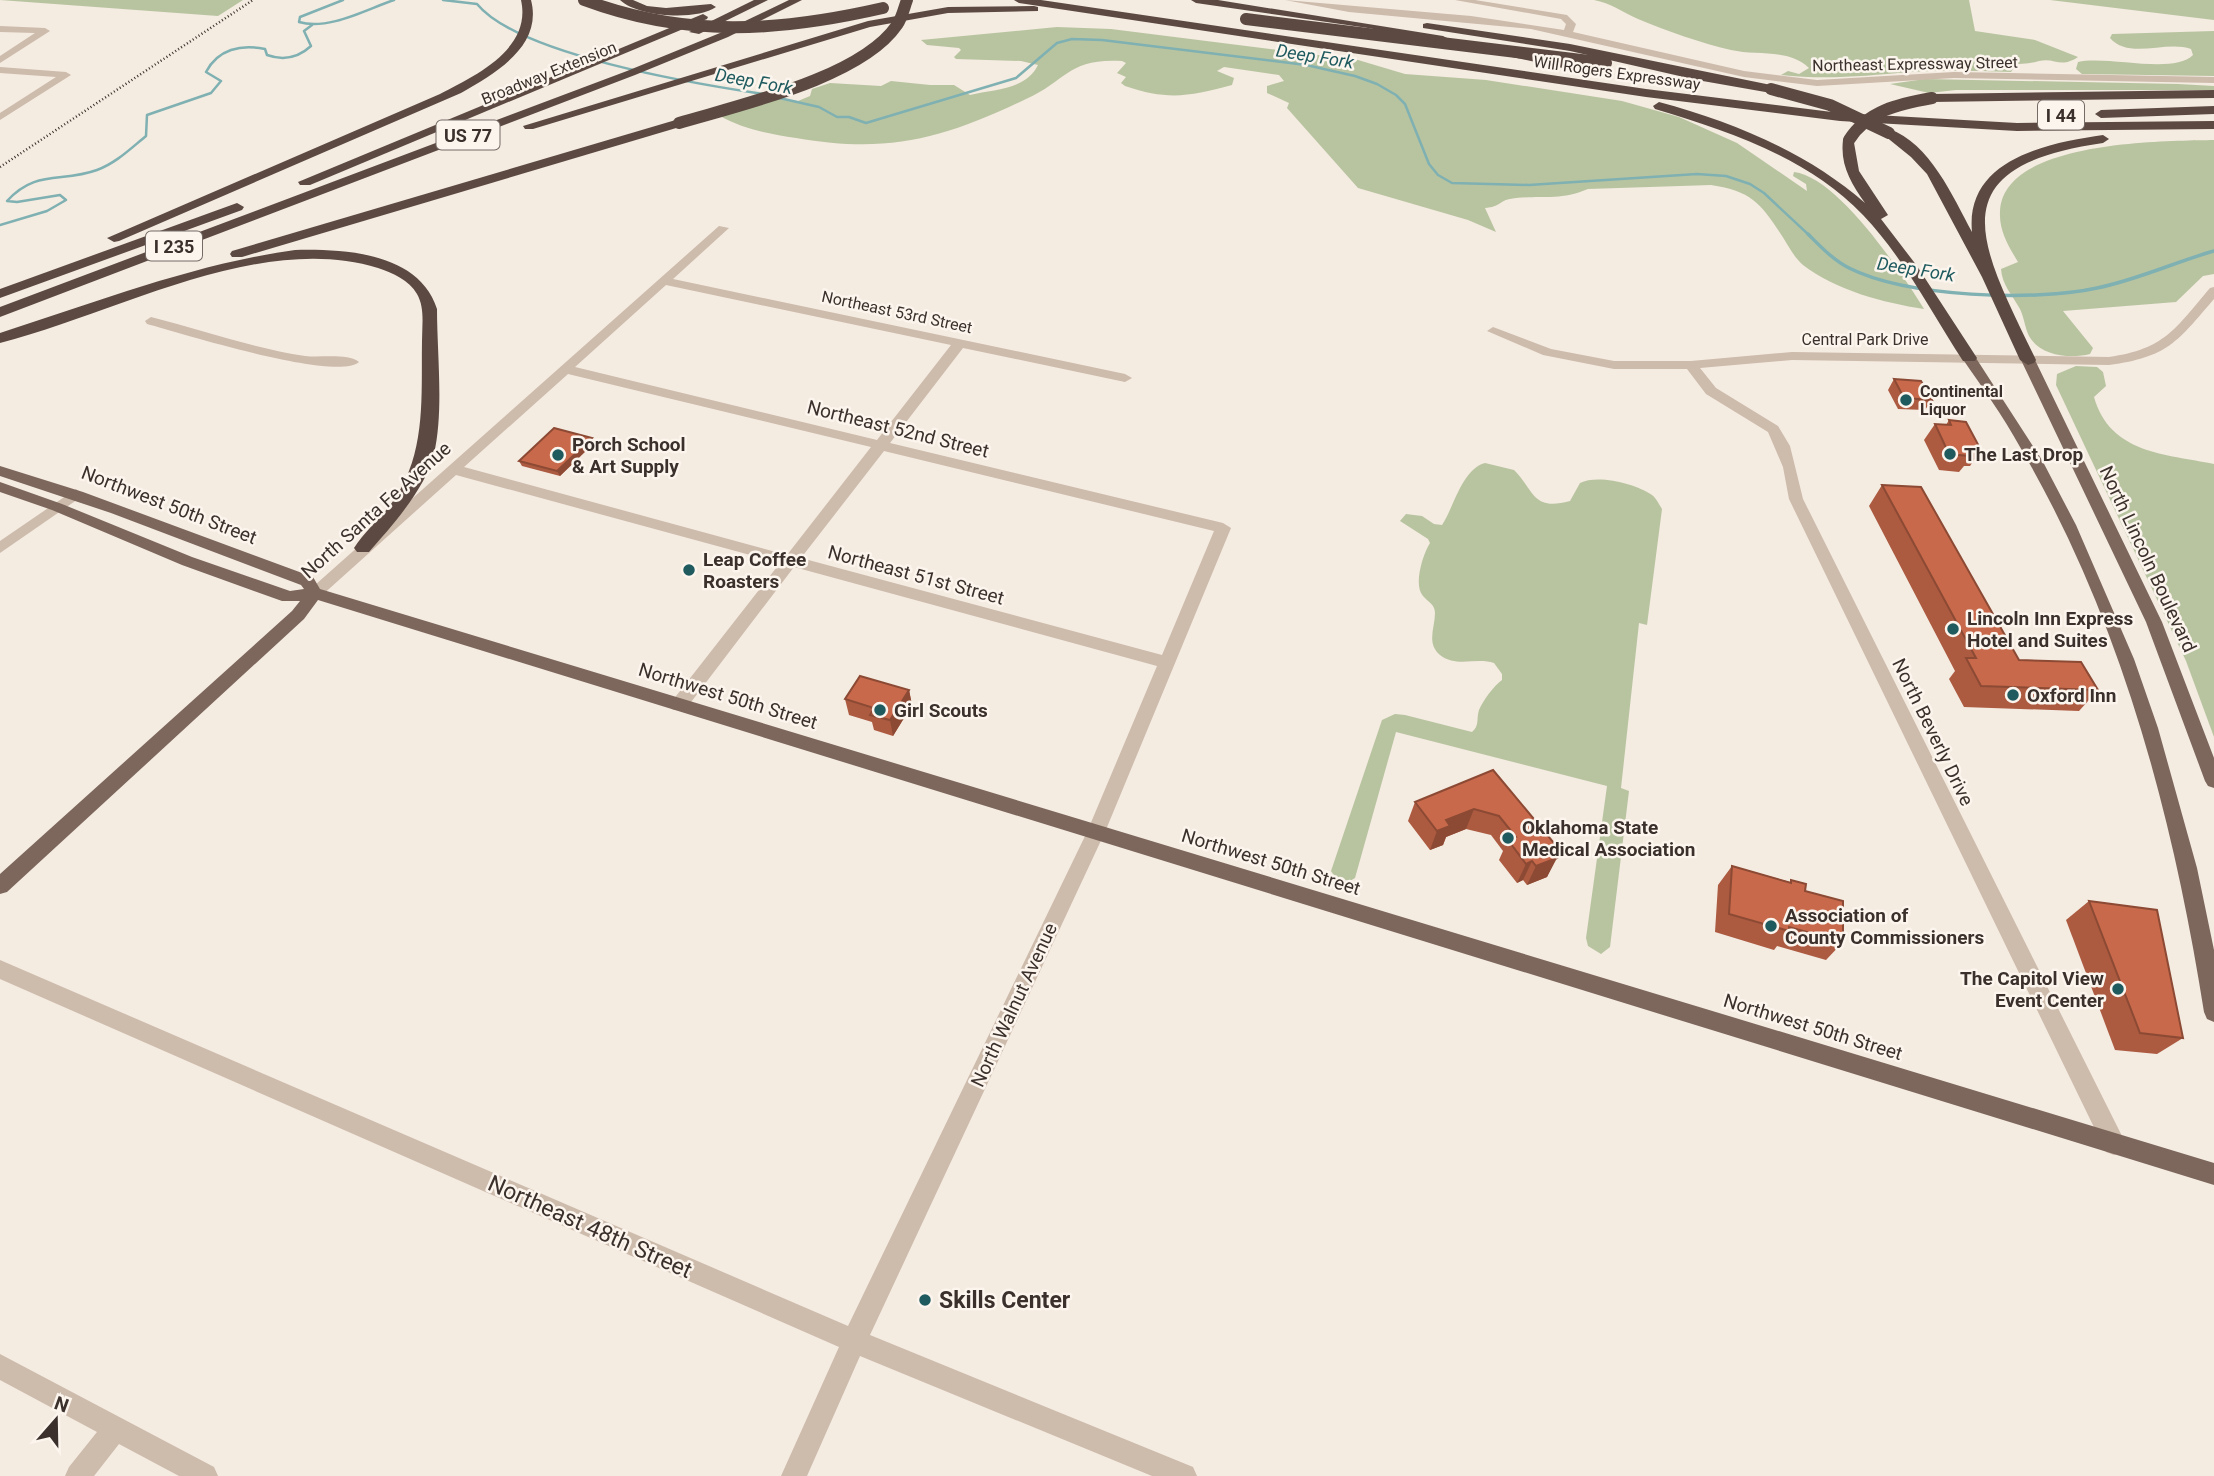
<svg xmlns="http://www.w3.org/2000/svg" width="2214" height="1476" font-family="Roboto,sans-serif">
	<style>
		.green { fill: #b8c4a0 }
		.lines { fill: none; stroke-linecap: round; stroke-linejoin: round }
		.stream-far1 { stroke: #7fb0b2; stroke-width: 2.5 }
		.stream { stroke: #7fb0b2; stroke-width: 3.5 }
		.minor { fill: #cdbbac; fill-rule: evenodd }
		.major { fill: #7d675c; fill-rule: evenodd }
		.highway { fill: #5c4a42; fill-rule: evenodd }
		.rail { stroke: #3b302b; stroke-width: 2.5; stroke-dasharray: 1 2.5; stroke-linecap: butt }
		.highway-bridge { stroke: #5c4a42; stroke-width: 12 }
		.wall { fill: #ac5a40 }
		.shaded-wall { fill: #8c4a34 }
		.building { fill: #c8694b; stroke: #8c4a34; stroke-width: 2 }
		.poi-dot { fill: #1f5a5e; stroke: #fbf5ee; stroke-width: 2.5 }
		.labels { text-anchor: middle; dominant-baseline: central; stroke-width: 5; stroke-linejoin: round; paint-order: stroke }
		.far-street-label { font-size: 16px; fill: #3b302b; stroke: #fbf5ee }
		.far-poi-label { font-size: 16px; font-weight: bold; fill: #3b302b; stroke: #fbf5ee; text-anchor: start }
		.far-water-label { font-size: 18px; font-style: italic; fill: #1f5a5e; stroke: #fbf5ee }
		.shield { fill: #fbf5ee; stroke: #756b66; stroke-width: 2 }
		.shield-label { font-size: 18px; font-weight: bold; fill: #3b302b }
		.street-label { font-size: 19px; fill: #3b302b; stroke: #fbf5ee }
		.poi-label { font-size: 19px; font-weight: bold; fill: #3b302b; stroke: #fbf5ee; text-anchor: start }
		.near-street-label { font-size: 23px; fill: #3b302b; stroke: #fbf5ee }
		.near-poi-label { font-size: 23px; font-weight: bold; fill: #3b302b; stroke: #fbf5ee; text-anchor: start }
	</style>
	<rect width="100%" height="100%" fill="#f4ebe1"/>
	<g class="green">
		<path d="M0 0H243L218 16Z"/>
		<path d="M1594 0H1969L1975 31 2035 40 2078 57C2060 69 2055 57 2039 61 2029 64 2021 64 2011 64L2008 66 2013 69 2011 72C1977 71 1943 70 1909 72 1865 76 1825 80 1781 75L1788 71 1799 74 1809 68C1789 48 1757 56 1731 50 1701 43 1667 31 1638 19 1622 12 1611 3 1594 0Z"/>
		<path d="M2050 0H2214V20Z"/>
		<path d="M1057 27 1111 29 1358 60 1405 74 1486 80 1622 101 1679 117 1737 143 1807 191 1806 184 1793 176 1794 172C1838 177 1902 273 1924 309 1884 303 1835 290 1803 265 1795 258 1790 249 1784 239 1762 205 1753 191 1711 185L1588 189C1557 202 1541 194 1510 199 1501 200 1500 207 1485 208L1496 232 1468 220 1358 188 1287 108 1289 103 1267 93V86L1284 81 1279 75 1224 67 1217 71 1234 78 1232 85C1190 96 1169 101 1125 86L1121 83 1126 77 1117 73 1126 63 1122 61C1068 58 1068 80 1026 99 943 139 888 154 796 138 769 134 743 129 720 116L778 98 798 101 810 96 812 89 830 83 881 86 891 81 930 85H954L970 95C994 89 1026 90 1038 65L1021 61 956 59 954 57 961 50 959 48 927 45 921 40Z"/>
		<path d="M2214 31V76L2082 74 2076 69 2078 62C2107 55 2173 75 2193 55L2191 49C2166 40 2129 60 2110 38L2112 34Z"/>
		<path d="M1925 79 2178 84 2214 86V90H1956L1929 93 1890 84Z"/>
		<path d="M2214 140V274L2203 276 2176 302 2063 311 2093 348 2090 354C2070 359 2040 356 2029 336 2025 328 2024 317 2020 309 2013 296 2002 285 2001 269L2018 262C2009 247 1999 231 2000 212 2002 140 2165 141 2214 140Z"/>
		<path d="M2076 366 2097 367 2103 372 2106 386 2094 397C2110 454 2166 454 2214 464V737L2186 661 2056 385 2057 374Z"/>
		<path d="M1485 463 1514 470C1535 491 1532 511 1570 501L1580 483C1598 474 1636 484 1652 495 1656 498 1659 504 1662 509L1647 625 1639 623 1621 788 1629 791 1610 947 1601 954 1588 946 1586 938 1607 786 1396 732 1355 878 1350 881C1341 880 1336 879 1331 871L1382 720 1395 714 1405 715 1472 732C1480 725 1476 719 1479 710 1484 699 1493 687 1502 680V674L1494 663C1476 657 1457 668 1440 655 1426 643 1435 628 1435 613 1435 604 1428 602 1423 596 1413 585 1423 554 1430 543L1428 539 1400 521 1406 514 1422 516 1434 524 1442 525C1454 507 1462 469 1485 463Z"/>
	</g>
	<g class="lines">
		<g class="stream-far1">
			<path d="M343 0 300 17 299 22C328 31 367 9 394 0"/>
			<path d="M443 0 477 4C519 55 696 84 763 94"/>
			<path d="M775 97 819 107 837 117H849L866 123 1016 78 1057 43 1072 39 1102 40 1306 65 1355 76 1377 84 1396 95 1405 104 1429 164 1438 175 1452 183 1529 185 1697 174 1726 176 1750 184 1764 193 1810 236"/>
			<path d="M0 225 47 211 66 200 60 195 17 202 7 201C36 169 61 183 97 170 116 163 130 149 146 136L147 115 211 93 221 81 206 72C218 49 241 44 265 49L267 55C284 61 298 58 311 46L304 31 312 25"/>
		</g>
		<path class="stream" d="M1808 234C1820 246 1833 260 1849 268 1907 297 2034 302 2097 288 2137 280 2175 262 2214 251"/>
		<g class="minor">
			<path d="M1285 0 1471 16 1564 30 1566 24 1561 19 1455 0H1475L1567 15 1576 24 1573 32 1744 71 1817 80 1954 72 2214 77V83L1954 78 1817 86 1744 77 1531 29 1349 12Z"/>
			<path d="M0 26 45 28 50 31 0 63V56L35 33 0 32Z"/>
			<path d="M0 67 66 72 71 75 0 120V113L56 77 0 73Z"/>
			<path d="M719 226 729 228 673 279 1125 374 1132 378 1125 382 963 348 890 443 1223 523 1231 528 1105 832 870 1335 1193 1467 1197 1476H1152L860 1356 807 1476H781L839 1347 0 979V960L848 1326 1087 832 1157 666 794 567 685 710H673L670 705 673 700 780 563 456 475 320 597H308L306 593ZM666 285 951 345 877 440 575 367ZM568 374 871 447 787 555 464 467ZM884 451 1214 531 1162 655 801 558Z"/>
			<path d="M2214 287V299C2177 342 2168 357 2109 365L1792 360 1700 368 1716 388 1778 426 1790 446 1803 499 2122 1136 2125 1144 2122 1152 2114 1155 2106 1152 1789 499 1783 467 1768 432 1706 394 1687 369H1614L1543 355 1487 331 1493 327 1551 349 1614 361H1691L1792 352 2109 357C2165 349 2175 329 2210 288Z"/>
			<path d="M151 317C202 330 253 348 305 356 320 358 348 353 359 362 335 382 181 333 147 324L145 321Z"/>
			<path d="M76 489 83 494 81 497 0 553V541Z"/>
			<path d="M0 1354 214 1467 218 1476H179L119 1444 94 1476H65L69 1467 97 1432 0 1380Z"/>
		</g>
		<g class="major">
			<path d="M1969 354 1974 355 2042 460 2076 525 2134 659 2158 728 2197 868 2214 950V1022L2207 1019 2204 1012C2173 816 2121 619 2020 447 2003 416 1982 387 1962 358Z"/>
			<path d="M2028 356 2035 360 2162 622 2214 758V788L2208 786 2205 781 2146 622 2021 360Z"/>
			<path d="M0 466 83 492 313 577 320 589 2214 1163V1185L318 600 304 619 7 892 0 894V874L292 611 300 601H282L182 565 52 510 0 492V482L62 504 192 557 290 591 304 589 301 585 111 513 0 476Z"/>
		</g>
		<g class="highway">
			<path d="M521 0H531C543 46 496 73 461 93L119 241 114 242 107 238 440 94C476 75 532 49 521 0Z"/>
			<path d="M620 0H633L647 6 666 8 711 4 716 7C696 21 638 17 620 0Z"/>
			<path d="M754 0H768L699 34 689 32Z"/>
			<path d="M789 0H802L728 37 635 75 0 317V307L627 71 720 33Z"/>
			<path d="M1014 0H1041L1646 89 1840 113 2017 123 2214 121V129L2017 131 1840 121 1646 97 1019 3Z"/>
			<path d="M1191 0H1218L1443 36 1449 39 1443 42 1368 28 1196 3Z"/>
			<path d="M1034 6 1038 7V11L948 13 870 27 533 129H525L523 126 868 21 948 7Z"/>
			<path d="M703 14 708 17 707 19 310 185H300L298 182Z"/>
			<path d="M1427 23 1570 44 1771 85 1777 89 1771 93 1697 80 1570 51 1423 28V24Z"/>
			<path d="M1516 52 1590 68 1596 71 1590 74 1512 57V53Z"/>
			<path d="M2214 90V98L1932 102 1926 98 1932 94Z"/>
			<path d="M1659 102C1733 122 1807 152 1865 203 1851 183 1840 165 1843 140L1845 137H1853L1859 171 1888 215 1881 219 1917 266 1977 358 1975 361H1963C1931 312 1904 258 1863 215 1808 158 1729 131 1655 109L1653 106Z"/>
			<path d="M2214 106V114L2101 118 2095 114 2101 110Z"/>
			<path d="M679 119 683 120V126L242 257H232L230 254 232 251Z"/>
			<path d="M1889 129C1930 143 1953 197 1972 232 1965 159 2048 143 2103 135L2109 139 2103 143C1933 167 1981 246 2036 360L2034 363 2028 365 2020 360 1982 277 1927 174 1911 157 1885 136 1883 133Z"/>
			<path d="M237 203 244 207 242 210 0 298V289Z"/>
			<path d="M295 250C344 249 419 252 437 309 437 354 444 410 434 454 426 488 391 527 369 552H357L354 548C364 532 380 519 391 504 427 455 421 398 422 341 422 325 425 308 417 294 409 280 393 273 378 268 260 231 115 314 0 343V333C97 302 194 264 295 250Z"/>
		</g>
		<path class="rail" d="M0 167 253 0"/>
		<g class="highway-bridge">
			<path d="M584 0C686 38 778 32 883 8"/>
			<path d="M1246 19 1606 63"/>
			<path d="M1771 89 1830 105 1889 133"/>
			<path d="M679 123C739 105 861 78 897 25 902 18 904 8 907 0"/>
			<path d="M1849 140C1868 110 1899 104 1932 98"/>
		</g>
	</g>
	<g class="wall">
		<path d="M1894 379 1932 400 1925 410 1898 409 1888 390Z"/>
		<path d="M1949 420 1981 450 1970 466H1964L1959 472 1939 470 1924 440 1935 424 1946 425Z"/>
		<path d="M594 443 560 476 522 466 519 461Z"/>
		<path d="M1882 485 2019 660 2098 690 2079 711 1964 707 1949 679 1955 671 1869 506Z"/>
		<path d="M909 690 912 705 893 736 874 730 872 722 849 715 845 699Z"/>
		<path d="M1493 770 1559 849 1547 877 1527 885 1523 880 1517 883 1499 860 1503 851 1491 835 1466 829 1446 837 1443 845 1430 850 1408 821 1415 802Z"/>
		<path d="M1732 866 1790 882 1791 880 1805 891 1843 942 1826 960 1777 946 1774 950 1715 932 1718 885Z"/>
		<path d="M2089 901 2183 1038 2157 1054 2115 1050 2066 920Z"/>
	</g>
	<g class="shaded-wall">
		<path d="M592 438 594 443 560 476 557 471Z"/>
		<path d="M909 690 912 705 893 736 890 720Z"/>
		<path d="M1474 809 1466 829 1446 837 1443 845 1430 850 1437 831 1446 820Z"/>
		<path d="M1559 849 1554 859 1557 858 1547 877 1527 885 1536 866 1552 852Z"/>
		<path d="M1532 861 1523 880 1517 883 1526 864Z"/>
	</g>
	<g class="building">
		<path d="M1894 379 1921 381 1932 400 1904 398Z"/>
		<path d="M1949 420 1966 422 1981 450 1967 449 1970 456 1949 454 1935 424 1951 425Z"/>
		<path d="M554 428 592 438 557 471 519 461Z"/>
		<path d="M1882 485 1921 487 2019 660 2081 662 2098 690 1981 686 1966 658H1976Z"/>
		<path d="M860 676 909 690 890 720 870 715 874 708 845 699Z"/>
		<path d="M1493 770 1559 849 1552 852 1557 858 1536 866 1532 861 1526 864 1508 840 1516 837 1499 816 1474 809 1446 820 1450 826 1437 831 1415 802Z"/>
		<path d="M1732 866 1791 883V880L1806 884 1805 891 1843 901V942L1789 927V931L1729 914Z"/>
		<path d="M2089 901 2157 910 2183 1038 2140 1033Z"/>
	</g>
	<g class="poi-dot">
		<circle cx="1906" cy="400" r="7"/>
		<circle cx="1950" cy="454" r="7"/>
		<circle cx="558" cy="455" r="7"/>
		<circle cx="689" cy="570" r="7"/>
		<circle cx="1953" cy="629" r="7"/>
		<circle cx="2013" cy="695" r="7"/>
		<circle cx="880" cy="710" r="7"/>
		<circle cx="1508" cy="838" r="7"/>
		<circle cx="1771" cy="926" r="7"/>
		<circle cx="2118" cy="989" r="7"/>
		<circle cx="925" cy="1300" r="7"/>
	</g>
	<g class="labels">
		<g class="far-street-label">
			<text transform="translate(1915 64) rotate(-1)">Northeast Expressway Street</text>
			<text transform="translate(549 73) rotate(-22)">Broadway Extension</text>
			<text transform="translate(1617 73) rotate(8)">Will Rogers Expressway</text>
			<text transform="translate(897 312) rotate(12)">Northeast 53rd Street</text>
			<text x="1865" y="339">Central Park Drive</text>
		</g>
		<g class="far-poi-label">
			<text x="1920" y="391">Continental<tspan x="1920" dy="18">Liquor</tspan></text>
		</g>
		<g class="far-water-label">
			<text transform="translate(1315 56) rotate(9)">Deep Fork</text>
			<text transform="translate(754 81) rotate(10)">Deep Fork</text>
			<text transform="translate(1916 269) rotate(9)">Deep Fork</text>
		</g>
		<g class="shield">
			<rect x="2038" y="100.5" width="46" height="29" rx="5"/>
			<rect x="436.5" y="120.5" width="63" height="29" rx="5"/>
			<rect x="146" y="231.5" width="56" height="29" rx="5"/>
		</g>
		<g class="shield-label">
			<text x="2061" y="115">I 44</text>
			<text x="468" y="135">US 77</text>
			<text x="174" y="246">I 235</text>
		</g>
		<g class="street-label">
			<text transform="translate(898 429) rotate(14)">Northeast 52nd Street</text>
			<text transform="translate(169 505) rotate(21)">Northwest 50th Street</text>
			<text transform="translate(376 510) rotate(-42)">North Santa Fe Avenue</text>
			<text transform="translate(2148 559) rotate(65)">North Lincoln Boulevard</text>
			<text transform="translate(916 575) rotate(15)">Northeast 51st Street</text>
			<text transform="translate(728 696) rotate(17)">Northwest 50th Street</text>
			<text transform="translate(1933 732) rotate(64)">North Beverly Drive</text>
			<text transform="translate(1271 862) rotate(17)">Northwest 50th Street</text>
			<text transform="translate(1014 1005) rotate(-65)">North Walnut Avenue</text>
			<text transform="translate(1813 1027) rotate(17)">Northwest 50th Street</text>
		</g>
		<g class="poi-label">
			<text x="572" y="444">Porch School<tspan x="572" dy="22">&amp; Art Supply</tspan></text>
			<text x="1964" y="454">The Last Drop</text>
			<text x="703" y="559">Leap Coffee<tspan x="703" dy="22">Roasters</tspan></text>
			<text x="1967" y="618">Lincoln Inn Express<tspan x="1967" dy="22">Hotel and Suites</tspan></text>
			<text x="2027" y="695">Oxford Inn</text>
			<text x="894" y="710">Girl Scouts</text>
			<text x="1522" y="827">Oklahoma State<tspan x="1522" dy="22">Medical Association</tspan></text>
			<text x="1785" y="915">Association of<tspan x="1785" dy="22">County Commissioners</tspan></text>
			<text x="2104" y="978" text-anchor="end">The Capitol View<tspan x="2104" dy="22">Event Center</tspan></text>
		</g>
		<g class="near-street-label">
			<text transform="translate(590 1227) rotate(24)">Northeast 48th Street</text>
		</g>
		<g class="near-poi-label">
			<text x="939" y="1300">Skills Center</text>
		</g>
	</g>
	<g transform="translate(56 1420) rotate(20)" stroke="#fbf5ee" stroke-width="5" paint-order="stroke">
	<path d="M0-5L12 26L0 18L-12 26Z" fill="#3b302b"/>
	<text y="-10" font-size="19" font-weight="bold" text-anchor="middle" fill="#3b302b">N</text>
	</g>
</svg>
